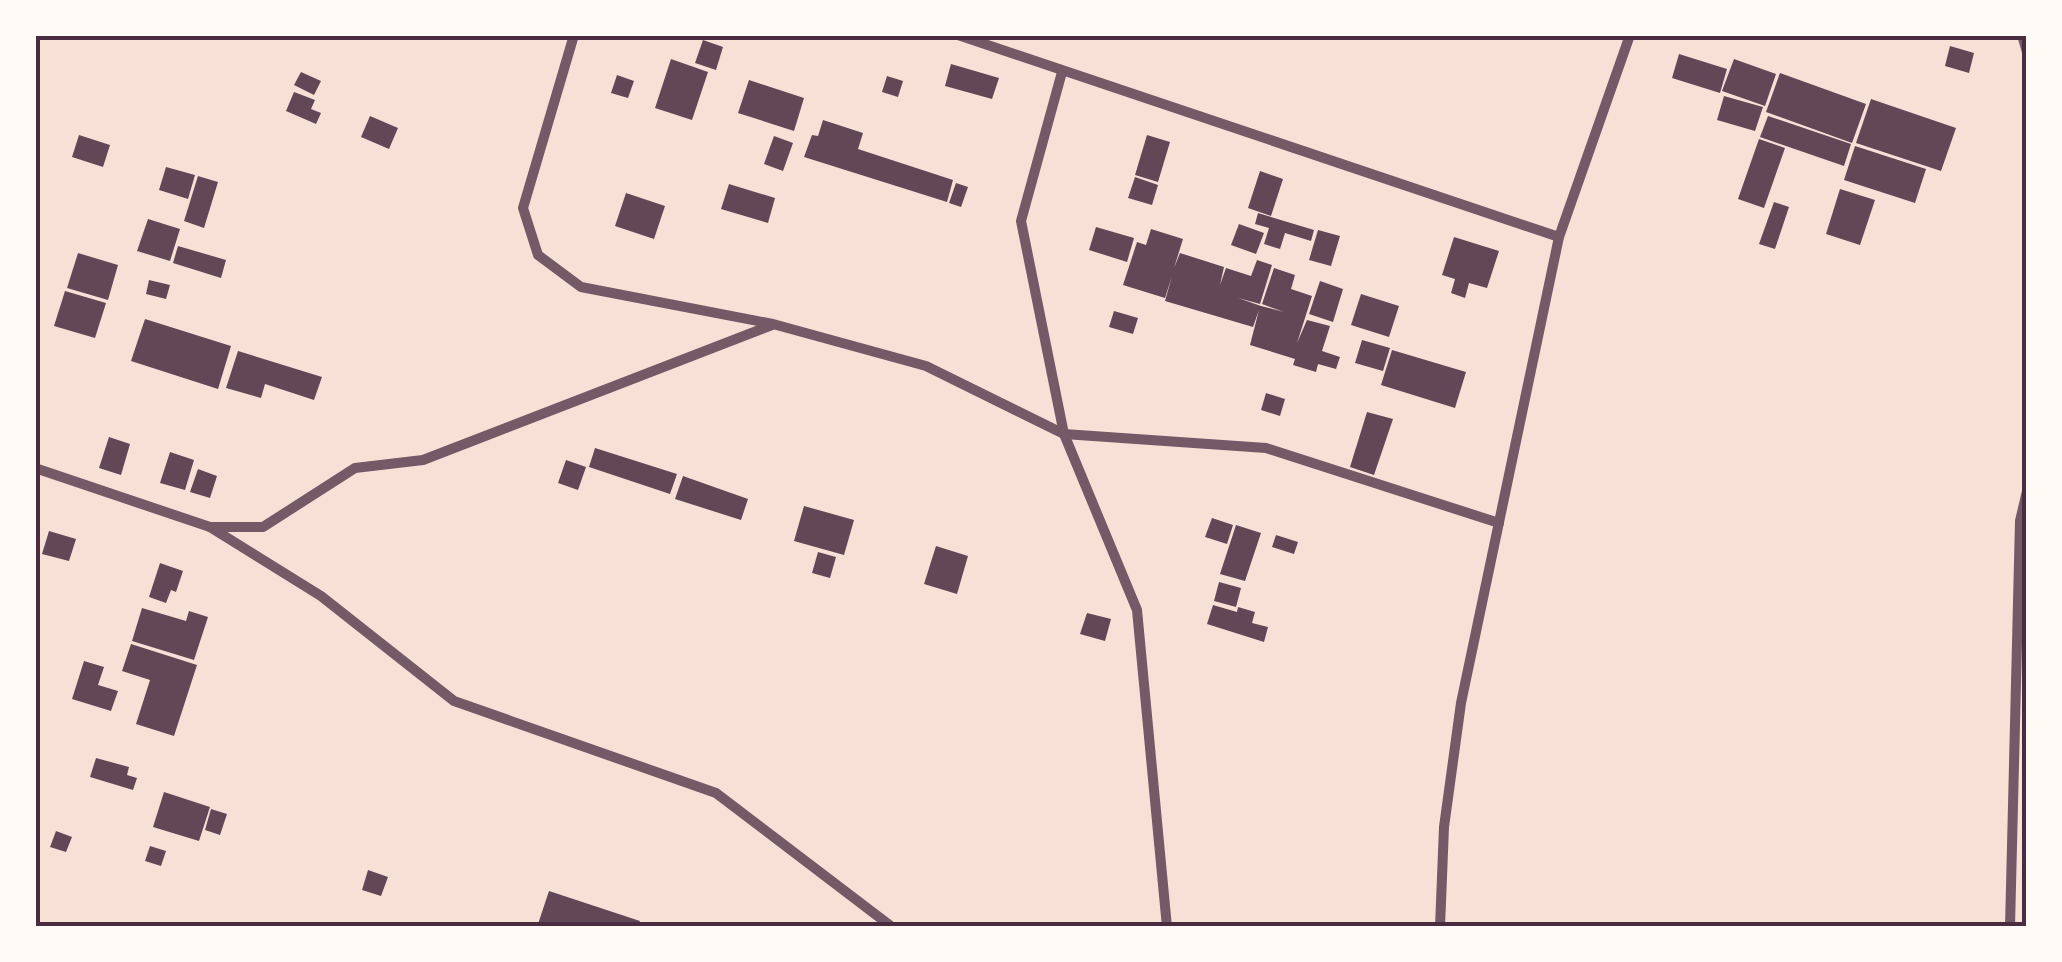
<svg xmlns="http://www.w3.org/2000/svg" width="2062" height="962" font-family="'Golos Text',sans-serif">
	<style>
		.building { fill: #644757 }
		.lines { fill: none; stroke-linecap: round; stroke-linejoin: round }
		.minor { stroke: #755966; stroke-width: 10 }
		.neatline { fill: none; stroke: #4a2c40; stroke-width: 4 }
	</style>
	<rect width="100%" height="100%" fill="#f7e1d7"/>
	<g class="building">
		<path d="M703 40 723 47 716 70 695 63Z"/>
		<path d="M1950 46 1974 53 1969 73 1945 66Z"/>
		<path d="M1679 54 1727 69 1720 93 1672 78Z"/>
		<path d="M671 59 708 72 692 120 655 108Z"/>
		<path d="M1734 59 1776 74 1765 106 1722 91Z"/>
		<path d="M951 64 999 78 992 99 945 86Z"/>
		<path d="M301 72 321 81 314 95 294 85Z"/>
		<path d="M1780 73 1866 104 1852 143 1766 112Z"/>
		<path d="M617 75 634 81 628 98 611 93Z"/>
		<path d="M887 76 903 81 898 97 882 92Z"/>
		<path d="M749 80 804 98 794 131 738 113Z"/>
		<path d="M294 92 315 100 311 109 321 113 316 124 286 111Z"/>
		<path d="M1724 96 1763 107 1755 131 1717 120Z"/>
		<path d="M1871 99 1956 128 1941 171 1856 143Z"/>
		<path d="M370 116 398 128 389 149 361 137Z"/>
		<path d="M1768 116 1851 144 1844 166 1760 137Z"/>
		<path d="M823 120 863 133 858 149 953 180 947 202 804 157 812 135 818 136Z"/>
		<path d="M79 135 110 145 103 167 72 157Z"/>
		<path d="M1147 135 1170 142 1158 182 1135 175Z"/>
		<path d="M774 136 793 143 783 171 764 164Z"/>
		<path d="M1759 139 1785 148 1764 208 1738 199Z"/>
		<path d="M1855 146 1926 169 1915 203 1844 180Z"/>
		<path d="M166 167 195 175 188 199 159 190Z"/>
		<path d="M1260 171 1283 179 1271 216 1248 208Z"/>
		<path d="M198 176 218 182 204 228 184 221Z"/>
		<path d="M1135 177 1158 185 1152 205 1128 198Z"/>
		<path d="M956 183 968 187 961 207 949 203Z"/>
		<path d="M729 184 775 198 768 223 721 209Z"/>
		<path d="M1840 189 1875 200 1860 245 1826 234Z"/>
		<path d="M626 193 665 206 654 239 615 226Z"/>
		<path d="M1774 202 1789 207 1775 249 1759 244Z"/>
		<path d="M1258 213 1314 230 1311 241 1285 233 1280 249 1264 244 1269 228 1255 224Z"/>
		<path d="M148 219 180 229 170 261 137 251Z"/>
		<path d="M1239 224 1264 233 1256 254 1231 245Z"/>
		<path d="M1096 227 1134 238 1127 262 1089 250Z"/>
		<path d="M1151 229 1183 239 1174 268 1180 253 1224 267 1220 285 1226 268 1251 276 1257 260 1272 265 1260 304 1238 298 1261 306 1284 312 1262 304 1274 268 1295 275 1291 289 1312 296 1297 343 1307 320 1330 326 1322 351 1340 357 1336 369 1318 364 1316 372 1293 365 1295 359 1250 345 1259 310 1253 327 1165 301 1172 276 1165 298 1123 285 1137 242 1146 245Z"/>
		<path d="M1318 230 1340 236 1331 266 1309 260Z"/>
		<path d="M1454 237 1499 251 1487 288 1469 283 1465 298 1451 293 1455 279 1442 275Z"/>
		<path d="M178 246 226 260 221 278 173 263Z"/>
		<path d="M78 253 118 265 108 300 67 288Z"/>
		<path d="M149 280 170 285 166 299 146 294Z"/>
		<path d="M1320 281 1343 289 1333 322 1309 314Z"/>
		<path d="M65 291 106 303 95 338 54 326Z"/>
		<path d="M1361 294 1399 306 1389 337 1351 325Z"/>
		<path d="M1114 311 1138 318 1133 334 1109 327Z"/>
		<path d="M145 319 231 346 218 389 131 361Z"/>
		<path d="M1362 340 1390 348 1383 371 1355 363Z"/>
		<path d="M1392 350 1466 372 1455 408 1381 385Z"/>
		<path d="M238 351 322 377 314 400 265 384 261 398 226 388Z"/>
		<path d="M1266 393 1285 399 1280 416 1261 410Z"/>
		<path d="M1367 412 1393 419 1374 475 1350 467Z"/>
		<path d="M109 437 130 444 121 475 99 468Z"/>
		<path d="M595 448 677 474 670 494 589 467Z"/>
		<path d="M170 452 194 460 185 490 160 483Z"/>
		<path d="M566 460 586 467 578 490 558 483Z"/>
		<path d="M198 469 217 476 210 498 190 492Z"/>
		<path d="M683 476 748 499 741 520 675 499Z"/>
		<path d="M804 506 854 520 844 555 794 541Z"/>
		<path d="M1212 518 1233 525 1227 544 1205 537Z"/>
		<path d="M1236 525 1261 533 1245 581 1220 574Z"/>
		<path d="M49 531 76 539 69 561 42 554Z"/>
		<path d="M1276 535 1298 542 1294 554 1272 547Z"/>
		<path d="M936 546 968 556 957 594 924 584Z"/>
		<path d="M818 552 836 557 830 578 812 573Z"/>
		<path d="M160 563 183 571 176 592 171 590 166 603 149 597Z"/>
		<path d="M1219 582 1241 588 1236 607 1214 601Z"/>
		<path d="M1213 605 1237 612 1238 607 1255 612 1252 623 1268 627 1264 642 1207 624Z"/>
		<path d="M142 608 186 621 189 611 208 617 194 660 132 641Z"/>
		<path d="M1087 613 1111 619 1105 641 1080 634Z"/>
		<path d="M131 644 197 665 174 736 136 724 150 680 122 671Z"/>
		<path d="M84 661 104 667 98 685 118 691 111 711 72 699Z"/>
		<path d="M96 758 129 767 127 775 137 778 133 790 90 777Z"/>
		<path d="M164 792 210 807 199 841 153 827Z"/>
		<path d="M211 809 227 814 220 835 205 830Z"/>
		<path d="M56 831 72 837 66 852 50 847Z"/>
		<path d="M150 846 166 851 161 866 145 861Z"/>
		<path d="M368 870 388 877 381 896 362 890Z"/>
		<path d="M549 891 640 921 637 927H537Z"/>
	</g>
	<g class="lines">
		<g class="minor">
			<path d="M574 35 523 208 538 255 581 287 773 324 926 366 1064 434 1266 448 1499 523"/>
			<path d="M958 35 1559 237"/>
			<path d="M2022 35 2027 52"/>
			<path d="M1062 72 1021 221 1064 434 1137 610 1167 927"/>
			<path d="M35 468 210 527H263L355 468 423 460 772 325"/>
			<path d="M210 527 321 596 454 701 716 793 892 927"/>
			<path d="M1440 927 1444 827 1461 703 1559 237 1630 35"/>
			<path d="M2010 927 2020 521 2027 491"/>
		</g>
	</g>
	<rect width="2062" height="962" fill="none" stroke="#fffaf5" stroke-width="75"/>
	<rect x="38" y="38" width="1986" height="886" class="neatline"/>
</svg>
